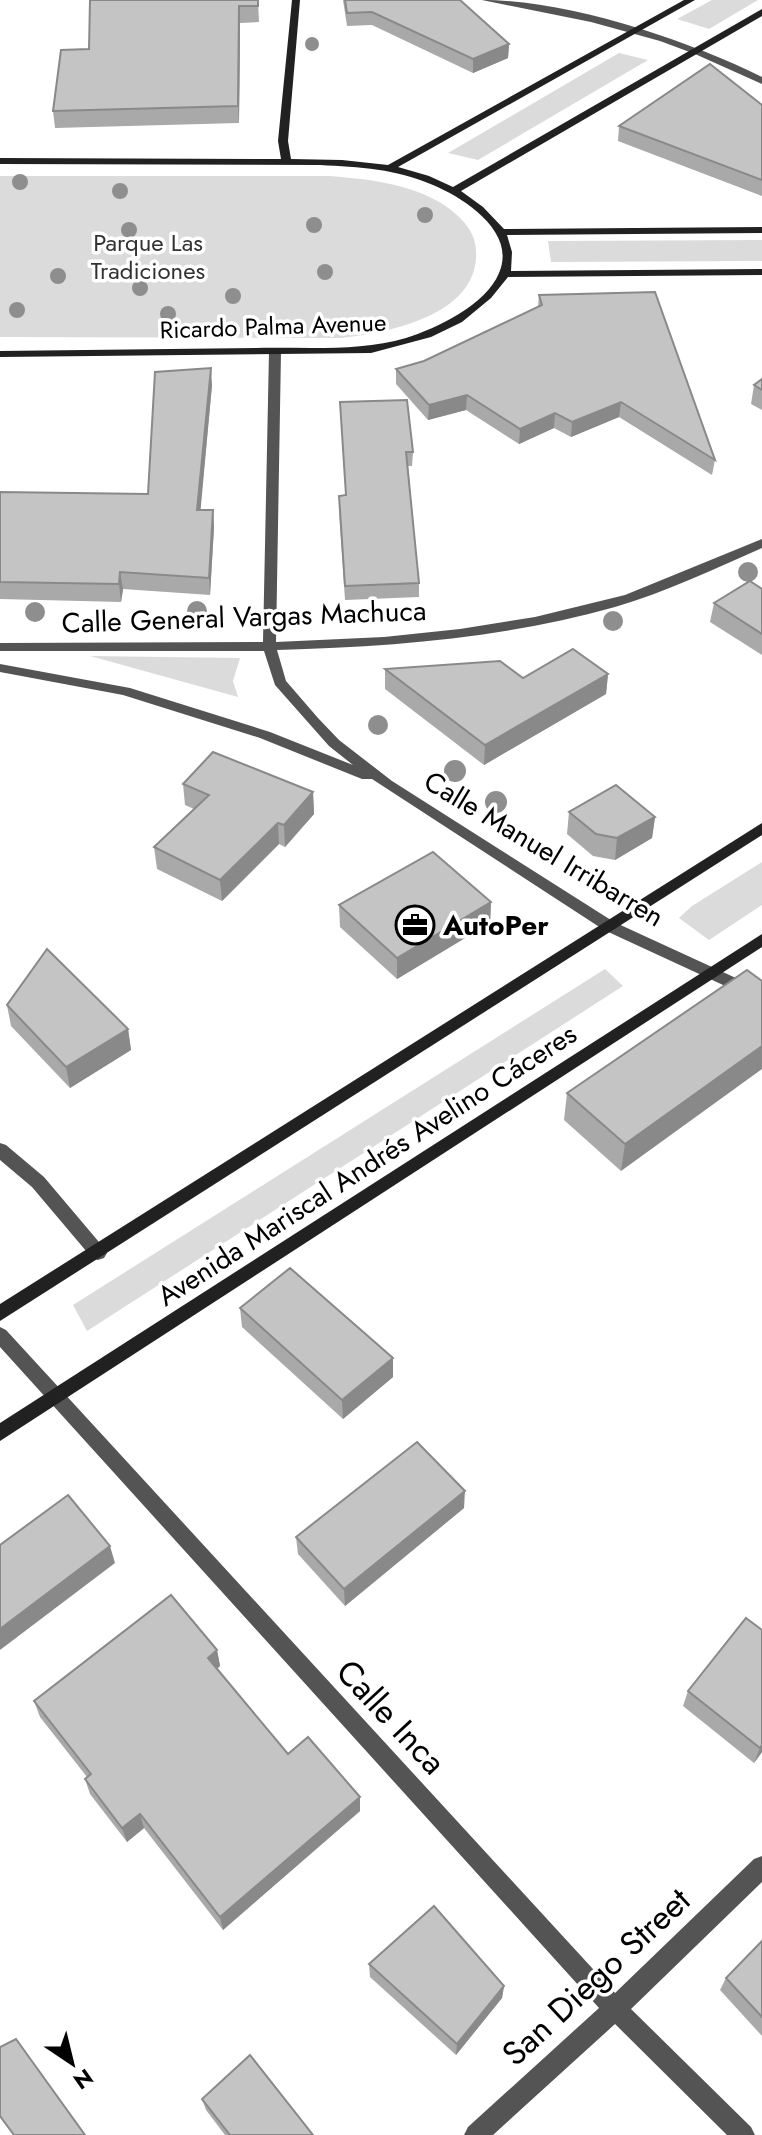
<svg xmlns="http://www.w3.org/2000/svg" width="762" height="2135" font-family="Jost,sans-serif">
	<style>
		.green { fill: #dbdbdb }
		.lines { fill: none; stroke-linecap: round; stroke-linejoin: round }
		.street { fill: #545454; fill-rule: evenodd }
		.secondary { fill: #212121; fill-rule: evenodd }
		.tree { fill: #8e8e8e }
		.wall { fill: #a9a9a9 }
		.shaded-wall { fill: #898989 }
		.building { fill: #c4c4c4; stroke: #898989; stroke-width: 2 }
		.labels { text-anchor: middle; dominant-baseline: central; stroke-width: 7; stroke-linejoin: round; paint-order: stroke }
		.far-park-label { font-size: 24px; fill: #323232; stroke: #fff }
		.far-street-label { font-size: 24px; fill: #000; stroke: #fff }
		.street-label { font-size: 28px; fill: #000; stroke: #fff }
		.poi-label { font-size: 28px; font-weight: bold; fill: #000; stroke: #fff; text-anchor: start }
		.near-street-label { font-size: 34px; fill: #000; stroke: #fff }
	</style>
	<rect width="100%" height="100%" fill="#fff"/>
	<g class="green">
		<path d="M712 0H758L709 29 677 19Z"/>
		<path d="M619 53 648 60 478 160 448 153Z"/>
		<path d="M0 176H329C367 179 407 183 441 203 458 214 475 229 476 250 480 315 390 332 341 338L0 337Z"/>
		<path d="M762 240V261H759L551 262 548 241Z"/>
		<path d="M90 656 240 658 233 681 238 697Z"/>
		<path d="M762 862V905L709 940 679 918 692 906Z"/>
		<path d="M605 969 623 986 87 1331 73 1305Z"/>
	</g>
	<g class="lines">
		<g class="street">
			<path d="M482 0C567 0 685 39 762 77V84L695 54 660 41 591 22Z"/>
			<path d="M275 349 281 352 276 642 384 637 460 629 535 617 625 595 762 539V548C714 569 666 592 615 607 506 638 390 647 277 650L286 681 318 718 339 740 392 781 614 922 762 990V1003L604 930 372 779H362L260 738 123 695 0 672V664L130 688 270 732 353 765 329 746 275 685 264 651H0V643L263 642 269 352Z"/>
			<path d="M0 1143 6 1145 44 1177 104 1248 107 1253 104 1258 98 1260 92 1258 32 1187 0 1160Z"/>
			<path d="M0 1327 6 1330 615 1993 754 1859 762 1856V1882L631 2009 751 2127 755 2135H727L615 2024 493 2135H464L468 2127 599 2008 0 1347Z"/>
		</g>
		<g class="secondary">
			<path d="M292 0H300L288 141 291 159 342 160 388 165 684 0H695L398 167 429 176 453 187 762 9V16L461 191 483 207 504 229 762 227V233L507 235 512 252 511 271 762 269V275L508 277 491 298 462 322 431 337 371 353 0 357V351C85 350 170 349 256 348 306 347 358 352 406 338 437 328 486 305 499 273 517 232 464 198 433 185 397 169 359 167 320 165L0 164V158L281 159 278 141Z"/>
			<path d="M762 823V835L0 1321V1304Z"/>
			<path d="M762 934V947L0 1441V1423Z"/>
		</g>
	</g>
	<g class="tree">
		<circle cx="312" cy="44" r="7"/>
		<circle cx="20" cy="182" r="8"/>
		<circle cx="120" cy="191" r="8"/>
		<circle cx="425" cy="215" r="8"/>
		<circle cx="314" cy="225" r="8"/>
		<circle cx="129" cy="230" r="8"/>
		<circle cx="325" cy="272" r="8"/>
		<circle cx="58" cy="276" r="8"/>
		<circle cx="140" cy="288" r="8"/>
		<circle cx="233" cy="296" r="8"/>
		<circle cx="17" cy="310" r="8"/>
		<circle cx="168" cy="314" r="8"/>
		<circle cx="748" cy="572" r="10"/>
		<circle cx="197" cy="611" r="10"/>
		<circle cx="35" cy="612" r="10"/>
		<circle cx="613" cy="621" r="10"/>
		<circle cx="378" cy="725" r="10"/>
		<circle cx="455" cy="771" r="11"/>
		<circle cx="496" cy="802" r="11"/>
	</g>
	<g class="wall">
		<path d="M258 0 259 22 240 23 239 123 55 128 53 111 89 49Z"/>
		<path d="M343 0H460L509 44 508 58 473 73 372 25 347 26Z"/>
		<path d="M762 105V196L618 141 619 126Z"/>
		<path d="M539 295 715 460 712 475 619 417 571 437 554 428 519 444 466 410 428 420 396 384V369L424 361 538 307Z"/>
		<path d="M762 379V410L751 404 754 385Z"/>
		<path d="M212 385 200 510H213L214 527 210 595 123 589 121 602 0 599V492L148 494Z"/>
		<path d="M340 402 413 452 412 466H408L419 583V597L345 600 339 510V496H346Z"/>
		<path d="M762 589V655L710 622 714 603Z"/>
		<path d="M385 669 523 678 608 674 606 694 484 765 385 689Z"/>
		<path d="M183 784 313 792 314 814 285 847 279 844 222 901 157 869 154 847 194 809 185 805Z"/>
		<path d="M569 812 655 817 652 838 615 860 593 856 567 834Z"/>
		<path d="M491 902 490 923 397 979 340 927 339 905Z"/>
		<path d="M747 970 621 1171 564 1120 567 1093Z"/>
		<path d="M7 1005 128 1029 131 1050 70 1088 11 1026Z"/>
		<path d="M240 1308 393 1358V1377L343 1419 242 1327Z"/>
		<path d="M464 1508 345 1606 298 1554 296 1537Z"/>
		<path d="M762 1630V1752L754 1763 683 1706 688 1691Z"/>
		<path d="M217 1650 220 1666 217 1669 288 1754 360 1797V1811L223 1930 144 1828 127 1842 90 1794 85 1779 87 1777 40 1717 34 1701Z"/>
		<path d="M762 1941V2036L720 1990 726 1978Z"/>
		<path d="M369 1964 504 1986 502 1998 456 2055 370 1977Z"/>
		<path d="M202 2099 313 2135H225L206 2110Z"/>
	</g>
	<g class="shaded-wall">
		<path d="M239 6 240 23 239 123 238 106Z"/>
		<path d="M509 44 508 58 473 73V59Z"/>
		<path d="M211 368 212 385 199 527 197 510Z"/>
		<path d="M467 395 466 410 428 420 429 405Z"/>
		<path d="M621 402 619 417 571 437 572 422Z"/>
		<path d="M555 413 554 428 519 444 520 429Z"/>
		<path d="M213 510 214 527 210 595 209 578Z"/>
		<path d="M120 572 123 589 121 602 119 584Z"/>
		<path d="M608 674 606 694 484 765 485 745Z"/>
		<path d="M313 792 314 814 285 847 284 825Z"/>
		<path d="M655 817 652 838 615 860 617 838Z"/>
		<path d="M278 823 279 844 222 901 220 880Z"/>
		<path d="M491 902 490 923 397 979V958Z"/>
		<path d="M128 1029 131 1050 70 1088 66 1067Z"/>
		<path d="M762 1046V1069L621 1171 625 1144Z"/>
		<path d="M393 1358V1377L343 1419 342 1400Z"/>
		<path d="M465 1491 464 1508 345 1606 344 1589Z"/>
		<path d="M110 1546 115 1563 0 1650V1629Z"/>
		<path d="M217 1650 220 1666 210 1674 208 1658Z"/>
		<path d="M762 1745V1752L754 1763 760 1748Z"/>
		<path d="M360 1797V1811L223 1930 220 1917Z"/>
		<path d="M140 1814 144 1828 127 1842 122 1828Z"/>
		<path d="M504 1986 502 1998 456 2055 457 2044Z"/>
	</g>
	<g class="building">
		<path d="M90 0H258V6H239L238 106 53 111 61 50 89 49Z"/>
		<path d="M345 0H460L509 44 473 59 372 12 347 13Z"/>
		<path d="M710 64 762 105V180L619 126Z"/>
		<path d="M655 292 715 460 621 402 572 422 555 413 520 429 467 395 429 405 396 369 424 361 542 305 539 295Z"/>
		<path d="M211 368 197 510H213L209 578 120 572 119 584 0 582V492L148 494 155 372Z"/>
		<path d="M762 379V390L754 385Z"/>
		<path d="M407 400 413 452H406L419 583 345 586 339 496 346 495 340 402Z"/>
		<path d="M750 581 762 589V634L714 603Z"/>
		<path d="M573 649 608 674 485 745 385 669 500 661 523 678Z"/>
		<path d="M213 752 313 792 284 825 278 823 220 880 154 847 209 795 183 784Z"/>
		<path d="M616 785 655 817 617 838 596 834 569 812Z"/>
		<path d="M433 852 491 902 397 958 339 905Z"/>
		<path d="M47 949 128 1029 66 1067 7 1005Z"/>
		<path d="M747 970 762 981V1046L625 1144 567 1093Z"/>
		<path d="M290 1268 393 1358 342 1400 240 1308Z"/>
		<path d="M417 1442 465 1491 344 1589 296 1537Z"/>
		<path d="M68 1495 110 1546 0 1629V1545Z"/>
		<path d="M171 1595 217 1650 208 1658 288 1754 308 1737 360 1797 220 1917 140 1814 122 1828 85 1779 91 1774 34 1701Z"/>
		<path d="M746 1618 762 1630V1745L760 1748 688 1691Z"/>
		<path d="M434 1906 504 1986 457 2044 369 1964Z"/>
		<path d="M762 1941V2017L726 1978Z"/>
		<path d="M16 2039 85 2135H14L0 2116V2047Z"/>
		<path d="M250 2055 313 2135H230L202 2099Z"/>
	</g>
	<defs>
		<g id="office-ring" transform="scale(2)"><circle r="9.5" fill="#fff" stroke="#000" stroke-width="1.5"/><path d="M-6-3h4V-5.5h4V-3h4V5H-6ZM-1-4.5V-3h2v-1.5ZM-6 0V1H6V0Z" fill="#000"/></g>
	</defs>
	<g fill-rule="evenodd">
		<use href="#office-ring" x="415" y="925"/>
	</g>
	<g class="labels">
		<g class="far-park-label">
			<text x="148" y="242">Parque Las<tspan x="148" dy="28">Tradiciones</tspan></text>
		</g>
		<g class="far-street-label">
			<text transform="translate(273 326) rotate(-2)">Ricardo Palma Avenue</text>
		</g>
		<g class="street-label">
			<text transform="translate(244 617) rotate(-2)">Calle General Vargas Machuca</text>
			<text transform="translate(544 849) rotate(31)">Calle Manuel Irribarren</text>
			<text transform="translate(367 1165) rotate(-33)">Avenida Mariscal Andrés Avelino Cáceres</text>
		</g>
		<g class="poi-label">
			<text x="443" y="925">AutoPer</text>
		</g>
		<g class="near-street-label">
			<text transform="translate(391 1717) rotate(47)">Calle Inca</text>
			<text transform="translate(596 1977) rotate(-43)">San Diego Street</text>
		</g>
	</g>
	<g transform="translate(72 2063) rotate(145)" stroke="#ffffff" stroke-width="6" paint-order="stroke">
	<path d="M0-6L14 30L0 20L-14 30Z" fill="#000000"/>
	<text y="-12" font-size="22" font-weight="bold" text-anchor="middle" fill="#000000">N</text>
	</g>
</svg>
